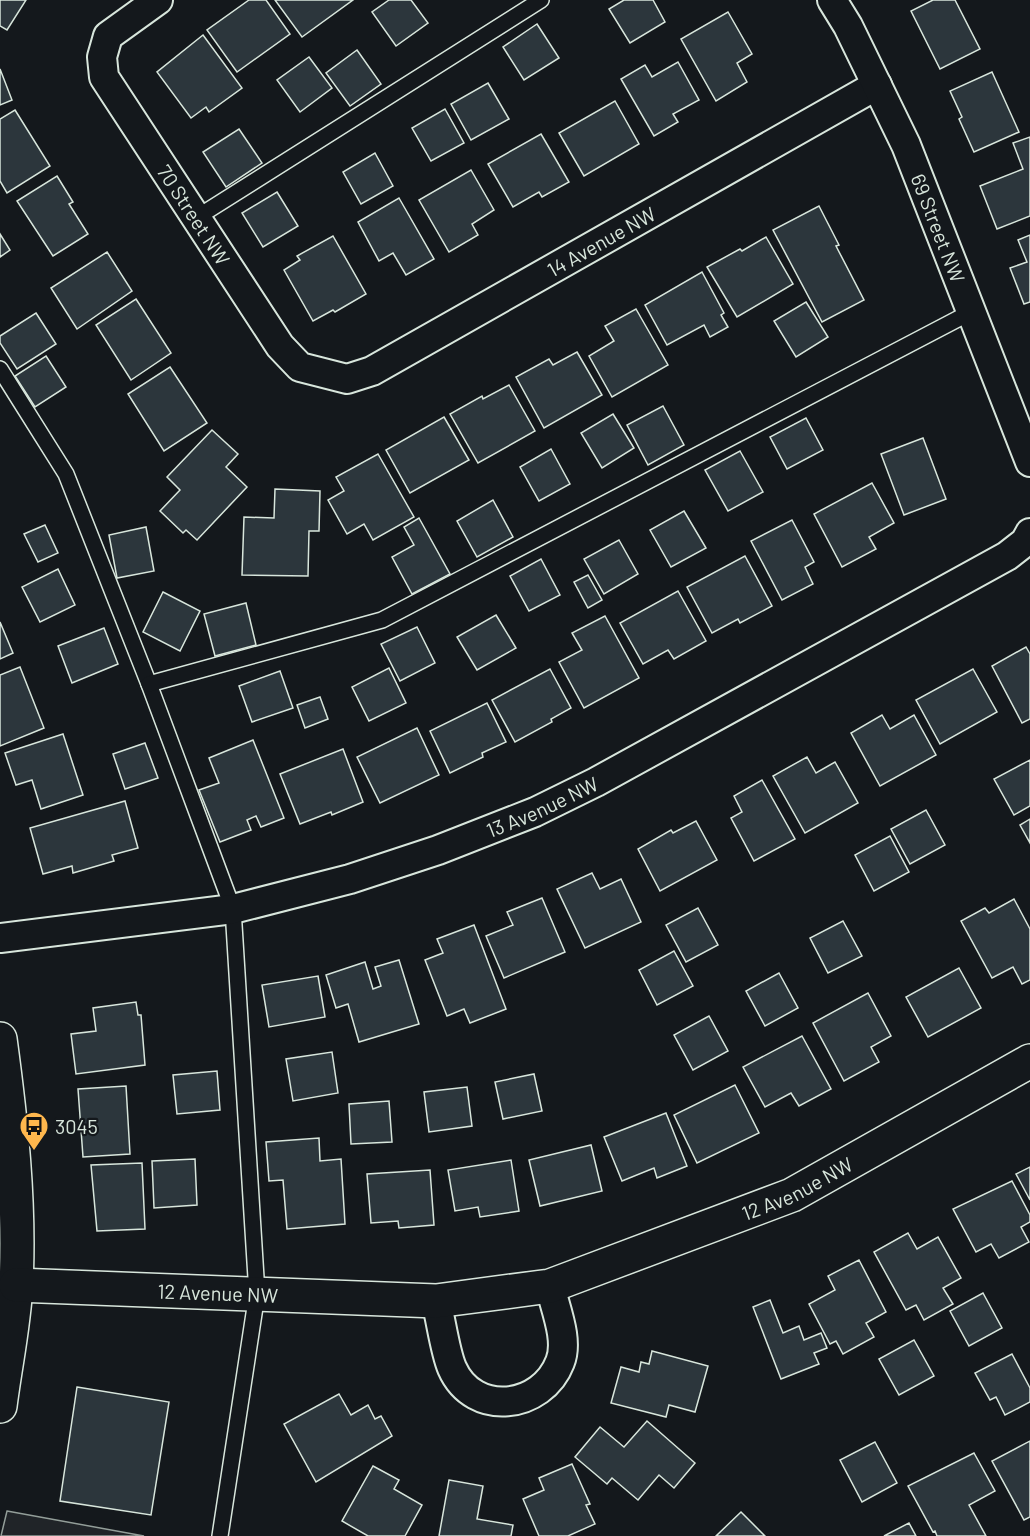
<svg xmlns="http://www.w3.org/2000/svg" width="1030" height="1536" font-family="Barlow,sans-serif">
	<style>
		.green { fill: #202428; stroke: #939e99; stroke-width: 1.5 }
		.building { fill: #2c363c; stroke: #d8e6dc; stroke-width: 1.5 }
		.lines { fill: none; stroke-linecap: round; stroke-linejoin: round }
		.service-casing { stroke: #d8e6dc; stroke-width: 18 }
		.minor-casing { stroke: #d8e6dc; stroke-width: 32 }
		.tertiary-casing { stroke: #d8e6dc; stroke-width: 36 }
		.service { stroke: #14181c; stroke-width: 15 }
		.minor { stroke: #14181c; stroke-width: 28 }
		.tertiary { stroke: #14181c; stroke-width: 33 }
		.labels { text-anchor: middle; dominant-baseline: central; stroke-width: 4.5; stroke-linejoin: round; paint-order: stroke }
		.street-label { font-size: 20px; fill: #d8e6dc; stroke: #14181c }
		.poi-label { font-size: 20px; fill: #d8e6dc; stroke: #14181c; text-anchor: start }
	</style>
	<rect width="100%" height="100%" fill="#14181c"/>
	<path class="green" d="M7 1511 144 1536H1Z"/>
	<g class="building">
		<path d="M0 0H26L7 30 0 26Z"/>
		<path d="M249 0H266L290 34 237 72 207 30Z"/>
		<path d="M275 0H353L302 37Z"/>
		<path d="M389 0H411L428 23 396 46 372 12Z"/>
		<path d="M624 0H653L665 22 630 43 609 9Z"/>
		<path d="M933 0H955L980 49 940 69 911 11Z"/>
		<path d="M728 12 752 54 737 63 747 82 716 101 681 39Z"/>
		<path d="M537 24 559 58 524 80 503 47Z"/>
		<path d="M203 35 242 88 209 112 206 107 191 118 157 72Z"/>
		<path d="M357 50 381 84 350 106 326 73Z"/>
		<path d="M309 57 332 88 300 112 277 80Z"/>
		<path d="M678 62 699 100 673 114 678 122 654 136 621 79 645 65 652 77Z"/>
		<path d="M0 69 12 100 0 105Z"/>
		<path d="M992 72 1019 132 974 152 959 119 962 117 950 91Z"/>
		<path d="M488 83 509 119 471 140 451 104Z"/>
		<path d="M615 101 639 144 584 176 559 133Z"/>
		<path d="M445 109 464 143 431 161 412 128Z"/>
		<path d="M15 110 50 166 7 193 0 181V119Z"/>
		<path d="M239 129 262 163 226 187 203 152Z"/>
		<path d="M541 134 569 182 542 197 539 192 513 207 488 164Z"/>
		<path d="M1030 137V216L997 229 980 186 1023 169 1013 143Z"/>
		<path d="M375 153 393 186 361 204 343 172Z"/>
		<path d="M471 170 494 210 472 224 478 235 449 252 419 200Z"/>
		<path d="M57 176 73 202 69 204 88 234 53 256 17 201Z"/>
		<path d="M277 192 298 226 263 247 242 213Z"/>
		<path d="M399 198 434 259 406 275 393 253 379 261 358 222Z"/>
		<path d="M819 206 839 245 836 246 864 300 822 322 773 230Z"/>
		<path d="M0 234 10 250 0 257Z"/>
		<path d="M1030 235V302L1024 304 1010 268 1027 262 1018 240Z"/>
		<path d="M333 236 366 294 335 312 333 310 313 321 284 270 300 260 297 256Z"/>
		<path d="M766 237 793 284 737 317 707 267 740 249 742 251Z"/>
		<path d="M107 252 132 291 77 329 51 288Z"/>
		<path d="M702 272 724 313 721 315 728 327 710 337 704 325 667 345 645 305Z"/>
		<path d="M136 299 171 353 131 380 96 325Z"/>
		<path d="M806 302 828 337 796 357 774 321Z"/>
		<path d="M636 309 668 365 612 397 589 356 614 341 605 326Z"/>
		<path d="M36 313 56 344 17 369 0 343V336Z"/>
		<path d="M577 352 602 395 544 428 516 377 549 359 553 365Z"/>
		<path d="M46 356 66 387 35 407 15 376Z"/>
		<path d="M170 367 207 423 164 451 128 394Z"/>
		<path d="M509 385 535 431 478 463 450 414 482 396 483 399Z"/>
		<path d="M663 406 684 445 648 465 627 425Z"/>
		<path d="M613 414 634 448 602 468 581 433Z"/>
		<path d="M444 417 469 460 410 493 386 450Z"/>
		<path d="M806 418 823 450 787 469 770 437Z"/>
		<path d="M212 430 238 454 226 467 247 487 197 540 186 530 183 533 160 511 180 490 167 477Z"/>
		<path d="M923 438 946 499 904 515 881 454Z"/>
		<path d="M551 449 570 484 539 501 520 467Z"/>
		<path d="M740 451 763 492 728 511 705 470Z"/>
		<path d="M378 454 414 517 373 540 364 524 347 534 328 500 344 491 336 477Z"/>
		<path d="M872 483 894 523 869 537 876 549 842 567 814 514Z"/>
		<path d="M275 489 320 491 319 531H309L308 576 242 575 244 517 274 518Z"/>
		<path d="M493 500 513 537 477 557 457 521Z"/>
		<path d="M684 511 706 548 671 567 650 530Z"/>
		<path d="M419 518 450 574 412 594 392 557 414 545 404 527Z"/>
		<path d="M792 520 814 562 805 567 813 584 782 600 751 541Z"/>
		<path d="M45 525 58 553 38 562 24 534Z"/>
		<path d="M146 527 154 571 117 578 109 535Z"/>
		<path d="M619 540 638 574 604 594 584 559Z"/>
		<path d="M745 556 772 606 740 623 738 619 712 633 687 587Z"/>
		<path d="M541 559 560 595 529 611 510 576Z"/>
		<path d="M58 569 75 605 40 622 22 587Z"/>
		<path d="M588 575 602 600 588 608 574 582Z"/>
		<path d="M678 591 706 641 674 659 668 650 643 664 620 623Z"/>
		<path d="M163 592 200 611 180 651 143 632Z"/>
		<path d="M246 603 256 645 215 656 204 614Z"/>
		<path d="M496 615 516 648 477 670 457 637Z"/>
		<path d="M605 616 639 678 584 708 559 662 582 650 572 633Z"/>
		<path d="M0 622 13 653 0 659Z"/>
		<path d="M417 627 435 663 400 681 381 644Z"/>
		<path d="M104 628 118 664 72 683 58 646Z"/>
		<path d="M1026 647 1030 654V719L1022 723 992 666Z"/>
		<path d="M20 667 44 728 0 746V675Z"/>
		<path d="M389 668 406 703 369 721 352 687Z"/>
		<path d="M550 669 571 708 551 719 552 722 515 742 492 700Z"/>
		<path d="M973 669 997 712 940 744 916 700Z"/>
		<path d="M280 671 293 708 252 722 239 686Z"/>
		<path d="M320 697 328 719 305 728 297 705Z"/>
		<path d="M487 703 506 742 482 753 483 757 450 773 430 731Z"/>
		<path d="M882 715 890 729 914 715 936 755 880 786 851 733Z"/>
		<path d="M417 728 439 775 380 803 357 757Z"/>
		<path d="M63 734 83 795 41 809 32 780 16 785 5 753Z"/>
		<path d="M253 740 284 818 261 827 256 816 247 820 251 830 220 842 199 790 219 783 209 758Z"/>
		<path d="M145 743 158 778 125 789 113 754Z"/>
		<path d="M343 749 363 802 332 815 331 812 300 824 280 774Z"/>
		<path d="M807 757 816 773 835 762 858 803 805 833 773 776Z"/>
		<path d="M1030 760V806L1014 815 994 779Z"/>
		<path d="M762 780 795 839 754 861 731 818 742 812 734 796Z"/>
		<path d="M125 801 138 848 112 855 114 861 73 873 72 866 43 874 30 828Z"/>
		<path d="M926 810 945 845 910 864 891 829Z"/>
		<path d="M1030 819V843L1020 825Z"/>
		<path d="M696 821 717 860 660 891 638 849 671 830 673 833Z"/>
		<path d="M890 836 909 872 874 891 855 855Z"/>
		<path d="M592 873 600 889 621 879 641 922 585 948 557 889Z"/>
		<path d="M542 898 565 952 504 978 486 936 513 925 507 912Z"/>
		<path d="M1014 899 1030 929V980L1022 984 1013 967 992 978 961 921 985 908 989 913Z"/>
		<path d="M698 908 718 945 686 962 666 925Z"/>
		<path d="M843 921 862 956 828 973 810 938Z"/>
		<path d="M474 925 506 1009 470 1023 464 1009 447 1016 425 960 443 953 437 939Z"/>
		<path d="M674 951 693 986 657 1005 639 970Z"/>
		<path d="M399 960 419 1024 359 1042 348 1004 336 1008 326 975 365 962 373 989 381 986 375 967Z"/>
		<path d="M959 968 981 1008 928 1037 906 997Z"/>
		<path d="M779 973 798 1008 765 1026 746 991Z"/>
		<path d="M318 976 325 1017 269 1027 262 985Z"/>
		<path d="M868 993 891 1036 871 1047 879 1062 844 1081 813 1023Z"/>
		<path d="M136 1002 138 1015H141L145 1065 76 1074 71 1034 96 1031 93 1008Z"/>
		<path d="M709 1016 728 1051 693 1070 674 1035Z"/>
		<path d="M802 1036 831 1089 799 1106 791 1093 765 1107 743 1067Z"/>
		<path d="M332 1052 338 1093 293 1101 286 1059Z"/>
		<path d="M217 1071 220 1110 177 1114 173 1075Z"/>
		<path d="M534 1074 542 1111 503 1119 495 1082Z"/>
		<path d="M735 1085 759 1133 697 1163 674 1115Z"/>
		<path d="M126 1086 130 1154 83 1157 78 1089Z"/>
		<path d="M467 1087 472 1126 429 1132 424 1092Z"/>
		<path d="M389 1101 392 1142 351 1144 349 1104Z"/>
		<path d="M666 1113 687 1166 657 1178 654 1168 622 1181 604 1137Z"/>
		<path d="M319 1138 320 1161 341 1159 345 1224 287 1229 283 1180 269 1181 266 1142Z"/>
		<path d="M591 1145 602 1191 540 1206 529 1160Z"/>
		<path d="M195 1159 197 1205 154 1208 152 1161Z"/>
		<path d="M511 1160 519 1211 480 1217 478 1207 455 1211 448 1170Z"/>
		<path d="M142 1163 145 1229 97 1231 91 1165Z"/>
		<path d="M1030 1167V1200L1016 1174Z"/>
		<path d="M430 1170 434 1225 399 1228 398 1221 371 1223 367 1174Z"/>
		<path d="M1012 1181 1030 1215V1222L1021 1227 1029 1242 999 1258 991 1244 976 1252 953 1209Z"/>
		<path d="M908 1233 917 1249 938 1237 961 1278 943 1288 953 1304 924 1320 916 1305 906 1310 874 1252Z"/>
		<path d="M859 1260 886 1312 866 1323 874 1337 843 1354 836 1341 830 1344 809 1304 835 1290 828 1276Z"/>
		<path d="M983 1293 1002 1328 969 1346 950 1311Z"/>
		<path d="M770 1300 783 1333 799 1326 804 1340 821 1333 827 1348 814 1353 819 1364 781 1379 753 1307Z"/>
		<path d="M914 1340 934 1376 899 1395 879 1359Z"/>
		<path d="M652 1351 708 1366 695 1412 669 1405 666 1417 611 1403 621 1367 639 1372 641 1362 649 1364Z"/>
		<path d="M1012 1354 1030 1388V1402L1005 1415 996 1397 990 1400 975 1373Z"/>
		<path d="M77 1387 169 1402 151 1515 60 1501Z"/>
		<path d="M339 1394 351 1415 368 1405 375 1419 381 1416 392 1436 316 1482 284 1424Z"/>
		<path d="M647 1421 695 1463 674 1488 659 1475 638 1500 612 1478 607 1484 575 1457 600 1427 624 1447Z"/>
		<path d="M1030 1441V1517L1024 1520 992 1461Z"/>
		<path d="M875 1442 897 1483 862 1502 840 1460Z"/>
		<path d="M974 1453 995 1491 969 1505 986 1536H937L935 1531 933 1532 908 1486Z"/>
		<path d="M572 1464 590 1504 586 1505 595 1524 568 1536H539L523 1499 544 1490 539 1478Z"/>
		<path d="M373 1466 399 1480 394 1489 422 1505 405 1536H368L342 1521Z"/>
		<path d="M449 1480 483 1486 477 1519 513 1525 511 1536H439Z"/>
		<path d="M741 1512 765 1536H716Z"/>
		<path d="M909 1523 916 1536H884Z"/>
	</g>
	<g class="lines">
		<g class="service-casing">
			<g id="service">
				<path d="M196 218 541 0"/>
				<path d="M0 369 66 474 149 684 233 909 257 1294 220 1536"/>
				<path d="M149 684 382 620 971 312"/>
			</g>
		</g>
		<g class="minor-casing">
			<g id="minor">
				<path id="s1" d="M158 0 108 36 102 57 104 77 280 346 300 367 347 379 372 371 877 85"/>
				<path id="s2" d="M832 0 848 26 906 145 1030 462"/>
				<path id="s3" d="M0 938 233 909 350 879 438 850 535 812 596 782 1007 556 1025 542 1030 533"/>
				<path d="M436 1301C441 1320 445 1352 452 1368 474 1418 542 1409 560 1362 569 1340 555 1308 550 1286"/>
			</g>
		</g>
		<g class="tertiary-casing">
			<g id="tertiary">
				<path d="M0 1039C11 1120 20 1202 16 1284 14 1325 5 1366 0 1406"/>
				<path id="s4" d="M16 1285 436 1301 550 1286 792 1195 1030 1061"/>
			</g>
		</g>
		<use href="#service" class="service"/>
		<use href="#minor" class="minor"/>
		<use href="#tertiary" class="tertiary"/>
	</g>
	<defs>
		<g id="bus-pin" transform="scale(1.5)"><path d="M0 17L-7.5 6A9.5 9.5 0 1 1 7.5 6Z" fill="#ffb74d" stroke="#14181c"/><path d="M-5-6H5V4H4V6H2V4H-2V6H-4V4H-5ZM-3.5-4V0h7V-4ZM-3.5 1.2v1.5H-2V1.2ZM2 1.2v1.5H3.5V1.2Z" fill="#111"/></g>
	</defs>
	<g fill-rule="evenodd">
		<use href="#bus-pin" x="34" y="1126"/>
	</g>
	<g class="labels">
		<g class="street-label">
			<text stroke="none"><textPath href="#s1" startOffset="268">70 Street NW</textPath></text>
			<text stroke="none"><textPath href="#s2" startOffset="252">69 Street NW</textPath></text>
			<text stroke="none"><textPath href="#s1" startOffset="792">14 Avenue NW</textPath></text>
			<text stroke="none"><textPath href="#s3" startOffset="561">13 Avenue NW</textPath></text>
			<text stroke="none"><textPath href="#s4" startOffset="801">12 Avenue NW</textPath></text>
			<text stroke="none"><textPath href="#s4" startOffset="202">12 Avenue NW</textPath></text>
		</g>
		<g class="poi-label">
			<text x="55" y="1126">3045</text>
		</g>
	</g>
</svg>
